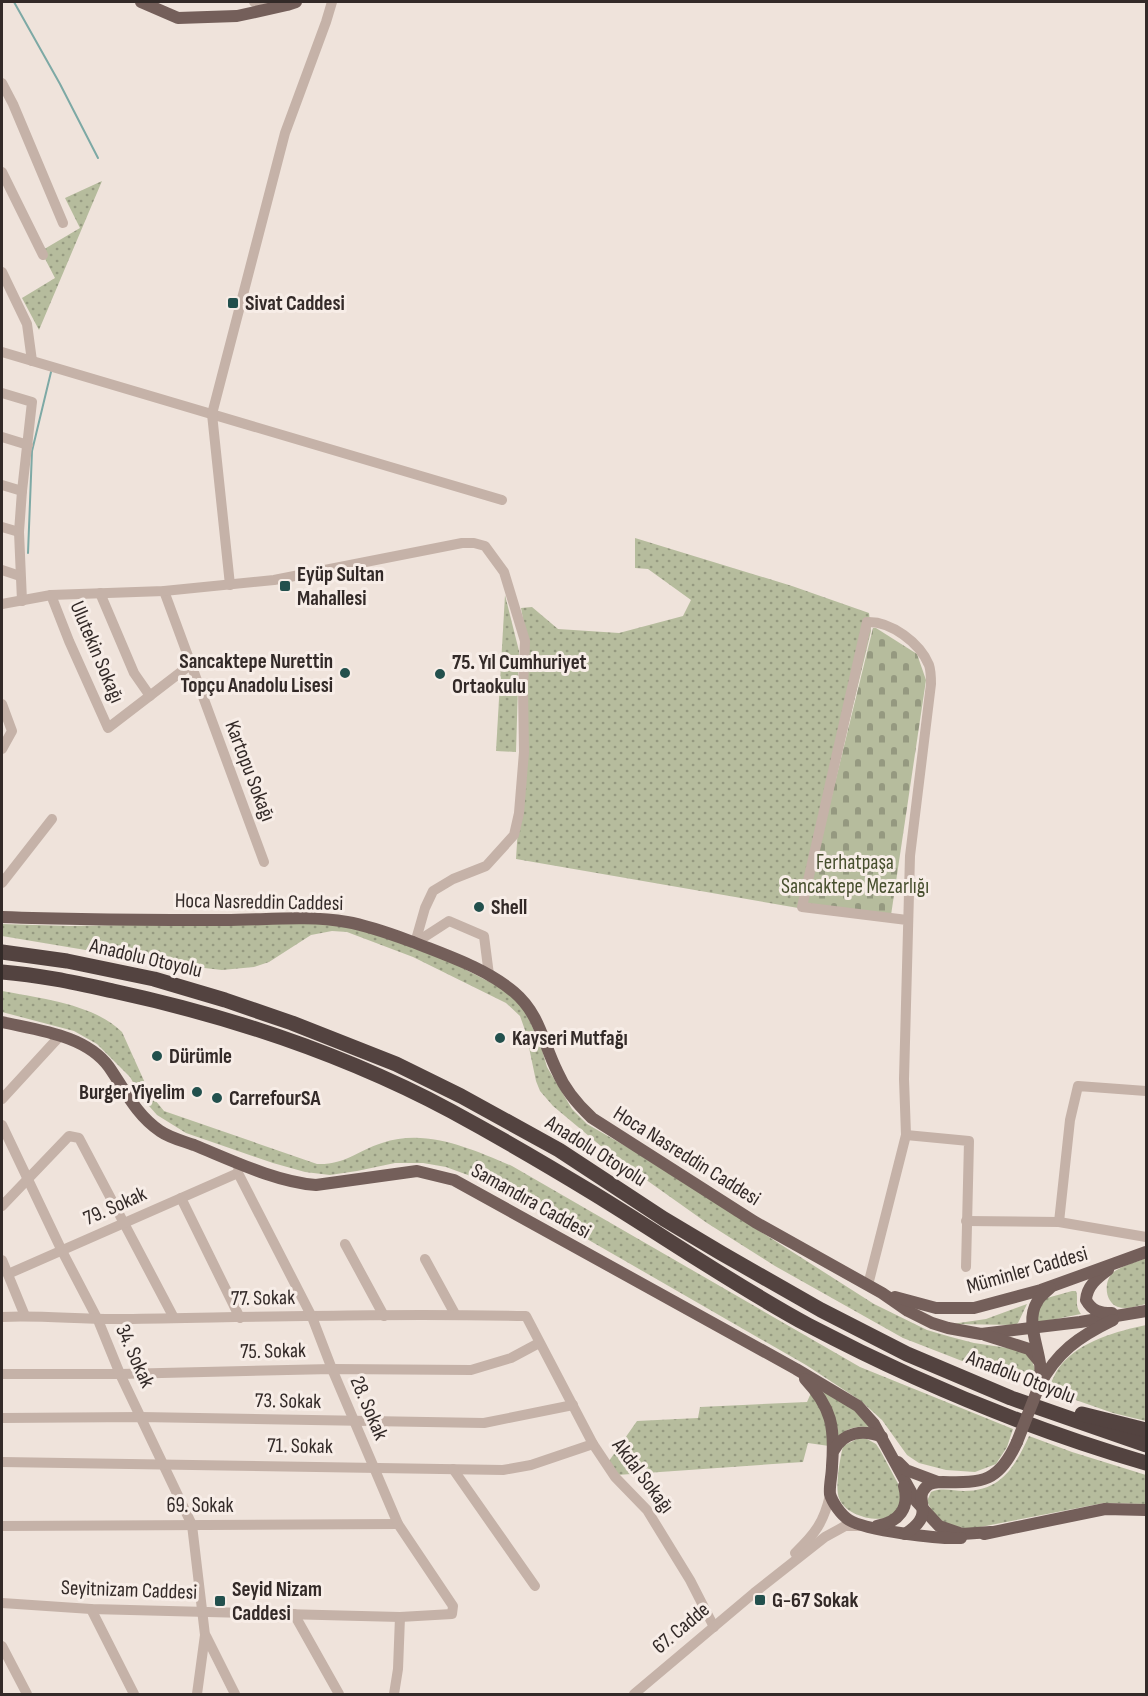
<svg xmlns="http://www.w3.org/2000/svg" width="1148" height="1696" font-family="'Sofia Sans Condensed',sans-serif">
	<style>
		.grass { fill: url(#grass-dots) }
		.cemetery { fill: url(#cemetery-stones) }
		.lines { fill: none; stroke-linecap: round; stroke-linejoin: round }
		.stream { stroke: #7da9a5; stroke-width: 2 }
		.minor { stroke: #c5b2a8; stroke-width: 10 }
		.major { stroke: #745f5a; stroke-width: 12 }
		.highway { stroke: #534340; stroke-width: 15 }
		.major-bridge { stroke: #745f5a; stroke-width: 12 }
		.poi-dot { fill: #22504d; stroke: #f7ede7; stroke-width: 2 }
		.labels { text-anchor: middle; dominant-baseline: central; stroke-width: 6; stroke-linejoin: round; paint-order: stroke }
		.poi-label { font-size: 21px; font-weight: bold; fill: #332a28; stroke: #f7ede7; text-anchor: start }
		.street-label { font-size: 21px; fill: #332a28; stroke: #f7ede7 }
		.park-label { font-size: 21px; fill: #474f2e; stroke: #f7ede7 }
	</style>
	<defs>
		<pattern id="grass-dots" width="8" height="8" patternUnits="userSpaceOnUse" patternTransform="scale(1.5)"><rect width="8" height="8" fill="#b6bc9d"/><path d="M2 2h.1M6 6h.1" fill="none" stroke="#959980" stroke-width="1.8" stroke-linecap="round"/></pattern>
		<pattern id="cemetery-stones" width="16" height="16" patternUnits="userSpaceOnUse" patternTransform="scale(1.5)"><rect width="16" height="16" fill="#b6bc9d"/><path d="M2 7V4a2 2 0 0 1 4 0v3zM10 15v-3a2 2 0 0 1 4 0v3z" fill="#959980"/></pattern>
	</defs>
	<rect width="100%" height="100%" fill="#efe3db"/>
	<g class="grass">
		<path d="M102 181 39 330 22 298 55 278 41 251 80 228 65 198Z"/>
		<path d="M635 538 792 586 869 613 871 631 804 909 516 859 529 652 521 608 532 607 558 629 619 633 683 616 691 600 648 569 635 568Z"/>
		<path d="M505 595 519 651 516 752 496 751Z"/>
		<path d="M308 922 345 925 376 933 453 963 505 990 523 1007 540 1043 547 1067 572 1109 587 1124 634 1151 874 1304 927 1330 951 1337 974 1343 1021 1350 1029 1354 1036 1371 1033 1384 975 1366 903 1338 775 1266 707 1223 614 1157 553 1106 540 1091 536 1081 526 1033 520 1016 506 1003 413 957 347 932 332 931 311 935 269 962 254 967 222 970 169 964 2 936V924L70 926Z"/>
		<path d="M2 991C39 998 94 1004 122 1032L150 1094 164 1111 317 1164C345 1165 357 1151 382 1143 427 1128 471 1149 512 1166L860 1367 1013 1429 1007 1447 996 1464 975 1472 946 1470 919 1463 907 1455 882 1420 861 1401 806 1365 705 1307 554 1220 476 1178 446 1167 423 1163H395L357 1171 330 1175 305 1172 273 1163 186 1133 157 1115 142 1098 130 1077 97 1044 74 1031 2 1012Z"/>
		<path d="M1146 1258V1304C1137 1306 1127 1310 1118 1307 1104 1302 1103 1279 1115 1271 1124 1265 1137 1262 1146 1258Z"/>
		<path d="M1072 1291H1076C1079 1300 1074 1304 1081 1314L1036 1323V1311L1047 1298Z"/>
		<path d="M1027 1304 1018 1323 1015 1325 952 1324 986 1319Z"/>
		<path d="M1146 1325V1421L1113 1413 1047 1390C1052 1382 1055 1372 1061 1365 1080 1341 1118 1331 1146 1325Z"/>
		<path d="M826 1391 855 1410 872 1427C858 1426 845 1427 837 1439 835 1421 834 1407 822 1393Z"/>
		<path d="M811 1393 823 1406 829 1446 808 1443 803 1462 617 1475 609 1461 637 1421 698 1418 700 1407 807 1402Z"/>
		<path d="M1029 1436 1072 1452 1146 1475V1504L1104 1503 970 1529C948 1526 936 1522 927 1501L931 1492C942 1487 953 1491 964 1491 1002 1491 1015 1466 1029 1436Z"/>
		<path d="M859 1438 867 1439 876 1444 880 1450 903 1493 900 1509C896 1512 892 1515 888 1517 874 1523 844 1514 839 1498 835 1486 840 1459 843 1446Z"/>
	</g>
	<path class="cemetery" d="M873 628H876L917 654 926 680 890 922 804 909Z"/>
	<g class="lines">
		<g class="stream">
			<path d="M14 2 60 84 98 158"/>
			<path d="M28 553 32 451 51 372"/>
		</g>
		<g class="minor">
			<path d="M254 2 268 9"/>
			<path d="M2 83 13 104 63 223"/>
			<path d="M2 172 43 255"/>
			<path d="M2 272 27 324 32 361"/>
			<path d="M2 352 502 500"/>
			<path d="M2 393 32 402 22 491 19 532 22 601"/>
			<path d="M2 437 28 445"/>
			<path d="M2 485 22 491"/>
			<path d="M2 527 19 532"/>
			<path d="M2 570 20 576"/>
			<path d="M230 585 212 414 285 133 326 22 332 2"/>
			<path d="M164 591 264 862"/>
			<path d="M100 593 134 673 150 696"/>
			<path d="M51 595 69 641 108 728 190 665"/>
			<path d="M2 604 51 595 164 591 274 580 462 543H474L485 546 504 572 525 641 523 689 524 752 519 813 514 835 486 866 453 879 433 891 425 908 415 943"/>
			<path d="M2 704 12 731 2 749"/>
			<path d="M2 883 52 819"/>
			<path d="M415 943 449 921 484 936 489 975"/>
			<path d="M2 1099 59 1037"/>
			<path d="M2 1125 62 1251 98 1320 120 1374 192 1525 205 1635 197 1694"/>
			<path d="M906 1135 969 1141 966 1267"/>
			<path d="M181 1198 240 1318"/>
			<path d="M2 1206 69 1136 79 1138 174 1318"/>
			<path d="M966 1221 1059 1222 1146 1237"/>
			<path d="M1059 1222 1070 1120 1078 1086 1146 1091"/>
			<path d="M345 1244 384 1316"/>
			<path d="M425 1259 455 1314"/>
			<path d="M2 1260 25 1316"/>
			<path d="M8 1274 238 1173"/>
			<path d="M868 1285 906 1135 904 1079 910 856 931 684C931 678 931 671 929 665 920 643 891 621 867 622L802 907 907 920"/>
			<path d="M2 1317C43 1315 83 1320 125 1319 258 1317 392 1313 526 1316L593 1444 615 1477 647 1510 690 1580 714 1627"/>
			<path d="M2 1374H120L332 1369 471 1370 511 1358 539 1343"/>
			<path d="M2 1418 141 1417 484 1423 573 1405"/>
			<path d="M2 1462 503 1470 531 1465 593 1444"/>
			<path d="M453 1469 535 1586"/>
			<path d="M2 1526 398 1524"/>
			<path d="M795 1553C815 1534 824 1522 830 1495"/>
			<path d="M2 1603 91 1609 400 1617 452 1614 453 1606 398 1524 332 1369 312 1317 238 1173 239 1163"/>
			<path d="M91 1609 134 1694"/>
			<path d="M294 1614 339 1694"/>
			<path d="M206 1636 235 1694"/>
			<path d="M2 1646 27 1694"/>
			<path d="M394 1694 398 1669 400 1617"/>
			<path d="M634 1694 754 1593 825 1537 845 1526H862"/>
		</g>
		<g class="major">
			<path d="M141 2 178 18 237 16 287 5 296 2"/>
			<path d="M2 917C76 920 150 920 225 920 265 920 308 915 347 922 370 926 391 934 413 942 448 956 485 968 514 992 540 1014 543 1043 557 1071 565 1090 577 1104 592 1118L755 1222 882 1293 908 1311 932 1323 948 1328 981 1334 1080 1322 1146 1311"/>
			<path d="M2 1022C37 1030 86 1035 109 1067 125 1090 136 1115 160 1131 170 1138 183 1141 194 1145 231 1160 276 1182 316 1185L417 1171 454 1180 796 1369 858 1406 874 1424 916 1501 939 1526 962 1534 991 1532"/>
			<path d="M1108 1270C1097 1278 1087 1286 1086 1300 1092 1311 1100 1313 1112 1313"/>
			<path d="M895 1297 936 1308H974L1041 1290 1146 1252"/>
			<path d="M985 1335 1029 1349 1038 1360"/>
			<path d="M805 1379C832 1408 835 1427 832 1466 832 1475 829 1486 830 1494 832 1502 841 1515 849 1520 867 1531 939 1539 961 1538"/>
			<path d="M1040 1381C1045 1356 1023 1325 1037 1302 1040 1296 1046 1292 1050 1288"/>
			<path d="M1039 1386C1057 1352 1078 1337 1113 1320"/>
			<path d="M834 1450C844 1432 863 1429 882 1437"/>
			<path d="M898 1462 906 1470 938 1482"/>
			<path d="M877 1526C899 1522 910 1508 904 1486"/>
			<path d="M905 1534C938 1513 912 1501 926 1487 930 1482 937 1482 943 1482 983 1483 999 1482 1017 1442"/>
			<path d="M984 1534 1105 1509 1146 1510"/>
		</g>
		<g class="highway">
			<path d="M2 952 67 961 154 979 225 1000 292 1023 396 1064 461 1096 559 1150 664 1219 721 1253 821 1310 907 1354 1011 1398 1146 1445"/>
			<path d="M2 972C40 975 76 983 113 991 229 1016 346 1055 451 1111 499 1137 547 1165 593 1193 665 1237 734 1285 808 1325 916 1382 1029 1429 1146 1463"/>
			<path d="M1082 1414 1146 1430"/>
		</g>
		<path class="major-bridge" d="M1017 1442 1039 1386"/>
	</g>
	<g class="poi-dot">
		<rect x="227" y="297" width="12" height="12" rx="3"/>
		<rect x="279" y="580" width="12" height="12" rx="3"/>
		<circle cx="345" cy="673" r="6"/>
		<circle cx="440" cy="674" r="6"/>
		<circle cx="479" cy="907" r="6"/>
		<circle cx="500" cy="1038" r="6"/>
		<circle cx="157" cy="1056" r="6"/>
		<circle cx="197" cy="1092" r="6"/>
		<circle cx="217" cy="1098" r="6"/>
		<rect x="754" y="1594" width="12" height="12" rx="3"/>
		<rect x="214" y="1595" width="12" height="12" rx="3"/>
	</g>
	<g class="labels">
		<g class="poi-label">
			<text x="245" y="303">Sivat Caddesi</text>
			<text x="297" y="574">Eyüp Sultan<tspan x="297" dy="24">Mahallesi</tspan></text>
			<text x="333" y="661" text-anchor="end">Sancaktepe Nurettin<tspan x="333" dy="24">Topçu Anadolu Lisesi</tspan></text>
			<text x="452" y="662">75. Yıl Cumhuriyet<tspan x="452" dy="24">Ortaokulu</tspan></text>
			<text x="491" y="907">Shell</text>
			<text x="512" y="1038">Kayseri Mutfağı</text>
			<text x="169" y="1056">Dürümle</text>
			<text x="185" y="1092" text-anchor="end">Burger Yiyelim</text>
			<text x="229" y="1098">CarrefourSA</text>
			<text x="232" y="1589">Seyid Nizam<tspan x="232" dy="24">Caddesi</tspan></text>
			<text x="772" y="1600">G-67 Sokak</text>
		</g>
		<g class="street-label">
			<text transform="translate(97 652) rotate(67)">Ulutekin Sokağı</text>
			<text transform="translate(250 771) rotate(69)">Kartopu Sokağı</text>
			<text transform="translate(259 902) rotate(1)">Hoca Nasreddin Caddesi</text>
			<text transform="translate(146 958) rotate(13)">Anadolu Otoyolu</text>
			<text transform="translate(596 1151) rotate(32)">Anadolu Otoyolu</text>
			<text transform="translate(687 1156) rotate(32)">Hoca Nasreddin Caddesi</text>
			<text transform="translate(531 1201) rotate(29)">Samandıra Caddesi</text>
			<text transform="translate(115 1206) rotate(-24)">79. Sokak</text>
			<text transform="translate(1027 1270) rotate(-16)">Müminler Caddesi</text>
			<text transform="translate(263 1298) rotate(-1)">77. Sokak</text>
			<text transform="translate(273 1351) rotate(-1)">75. Sokak</text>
			<text transform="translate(135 1356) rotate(66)">34. Sokak</text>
			<text transform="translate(1021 1377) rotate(21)">Anadolu Otoyolu</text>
			<text transform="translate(288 1401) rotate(1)">73. Sokak</text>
			<text transform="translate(369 1408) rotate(67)">28. Sokak</text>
			<text transform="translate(300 1446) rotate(1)">71. Sokak</text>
			<text transform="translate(643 1476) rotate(53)">Akdal Sokağı</text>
			<text x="200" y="1505">69. Sokak</text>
			<text transform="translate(129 1590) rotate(2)">Seyitnizam Caddesi</text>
			<text transform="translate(681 1628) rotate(-40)">67. Cadde</text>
		</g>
		<g class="park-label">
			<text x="855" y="862">Ferhatpaşa<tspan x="855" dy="24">Sancaktepe Mezarlığı</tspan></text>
		</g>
	</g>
	<rect width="1148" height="1696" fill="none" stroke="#332a28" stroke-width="6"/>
</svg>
